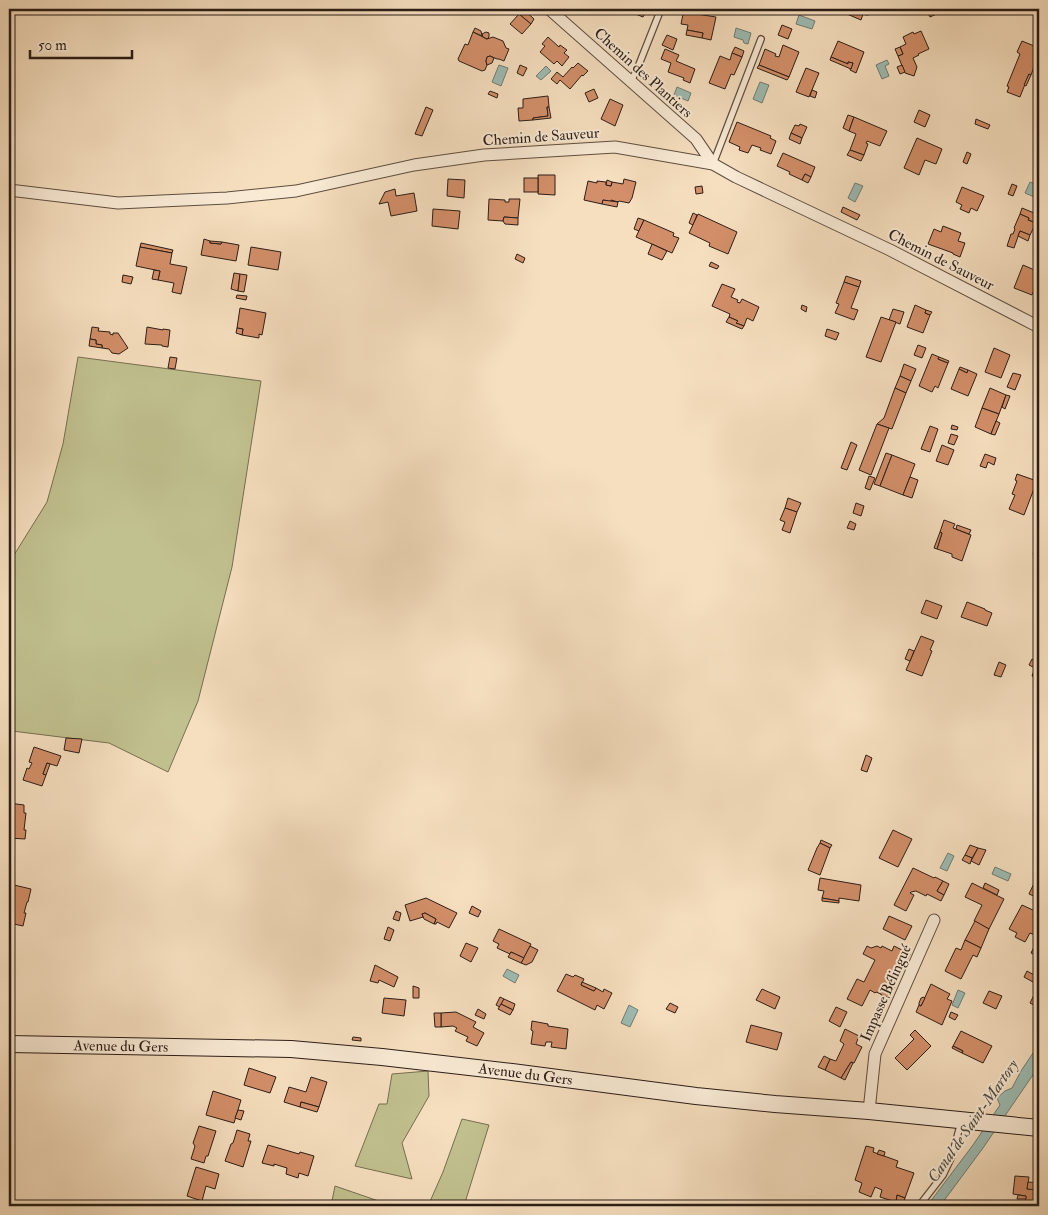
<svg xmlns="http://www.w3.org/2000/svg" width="1048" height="1215" font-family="'IM FELL Double Pica',serif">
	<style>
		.green { fill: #c1c18f; stroke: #766f52 }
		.water { fill: #9dbcb3; stroke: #6f7c74 }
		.building { fill: #d38f69; stroke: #2b1d16 }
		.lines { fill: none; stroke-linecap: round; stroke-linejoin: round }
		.lane-casing { stroke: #5e4e40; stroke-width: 8 }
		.street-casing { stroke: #5e4e40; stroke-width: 13 }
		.secondary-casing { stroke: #2b1d16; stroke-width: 18 }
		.lane { stroke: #f9ead5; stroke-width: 5.5 }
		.street { stroke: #f9ead5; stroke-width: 11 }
		.secondary { stroke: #f9ead5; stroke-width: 16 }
		.labels { text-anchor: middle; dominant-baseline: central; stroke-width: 4; stroke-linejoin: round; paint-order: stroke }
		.street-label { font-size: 15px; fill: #2b1d16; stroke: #f9ead5 }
		.water-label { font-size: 16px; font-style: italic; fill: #4d4d45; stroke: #f9ead5 }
	</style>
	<rect width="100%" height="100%" fill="#f6dfbf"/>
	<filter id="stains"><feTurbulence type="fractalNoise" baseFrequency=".004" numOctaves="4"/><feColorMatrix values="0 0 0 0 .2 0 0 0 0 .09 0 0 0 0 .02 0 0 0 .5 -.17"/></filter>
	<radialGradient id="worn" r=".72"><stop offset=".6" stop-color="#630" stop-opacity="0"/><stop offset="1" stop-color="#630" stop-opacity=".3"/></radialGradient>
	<g class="green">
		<path d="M78 357 261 381 232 567 198 701 168 772 109 743 12 731 9 742V563L47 502 63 444Z"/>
		<path d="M428 1071 429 1096 402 1143 412 1179 355 1166 379 1104H387L392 1074Z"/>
		<path d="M462 1119 489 1125 464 1206H428L443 1172Z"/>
		<path d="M335 1186 393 1206H331Z"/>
	</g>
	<g class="water">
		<path d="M799 15 815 21 812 29 796 24Z"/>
		<path d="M736 28 751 33 748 44 744 43 743 40 734 37Z"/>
		<path d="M887 60 889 64 885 66 889 76 882 79 876 65Z"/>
		<path d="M499 65 508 68 501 86 492 82Z"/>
		<path d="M546 66 551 71 541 80 536 76Z"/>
		<path d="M760 82 769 85 762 103 753 99Z"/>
		<path d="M677 87 691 93 688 101 674 95Z"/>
		<path d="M1030 182 1039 186V199L1025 193Z"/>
		<path d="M855 183 863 186 855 202 848 198Z"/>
		<path d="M948 853 954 856 947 871 940 868Z"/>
		<path d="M995 867 1011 874 1008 881 992 874Z"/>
		<path d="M507 969 519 975 515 983 503 976Z"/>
		<path d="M958 990 965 993 958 1008 952 1005Z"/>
		<path d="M629 1005 638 1010 630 1027 621 1023Z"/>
		<path d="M1039 1044V1066L983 1148 940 1206H927L973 1145 1000 1105 997 1098 1005 1091 1012 1088 1021 1071Z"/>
	</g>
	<g class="building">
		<path d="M523 9 534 19 531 24 519 14Z"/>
		<path d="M630 9H647L643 17 628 11Z"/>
		<path d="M684 9H691L690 13 716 17 711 40 702 38 703 33 687 30 688 25 681 24Z"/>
		<path d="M850 9H883L884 13 866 15 863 14 861 20 847 14Z"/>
		<path d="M926 9H939L941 12 930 17Z"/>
		<path d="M1024 9H1039V15Z"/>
		<path d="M519 14 531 24 522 34 510 24Z"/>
		<path d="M782 25 792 29 788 39 778 35Z"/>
		<path d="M475 28 481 31 482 36 473 32Z"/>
		<path d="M687 30 703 33 702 38 686 35Z"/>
		<path d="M921 31 929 49 918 54 919 55 913 58 917 67 914 76 905 73 898 56 903 54 900 47 906 44 903 37 913 32 914 34Z"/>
		<path d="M473 32 487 39 493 37 503 41 506 48 509 49 504 61 499 59H497L490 56 487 57 486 61 487 65 485 70 482 71 459 61 458 59 465 44 468 45Z"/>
		<path d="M486 32 489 33V37L487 39 483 37 482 34Z"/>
		<path d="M667 35 677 39 673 50 662 45Z"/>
		<path d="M548 37 559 47 560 45 567 50 564 53 569 57 562 66 557 61 554 64 540 52 545 46 542 44Z"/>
		<path d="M838 41 864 52 856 73 850 70 853 63 848 62V64L831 57Z"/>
		<path d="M1022 41 1039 48V53L1031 75 1029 74 1020 97 1007 92 1009 87 1007 86 1020 54 1017 52Z"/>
		<path d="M783 45 799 52 789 77 759 65 765 49 776 54 775 56 779 57Z"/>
		<path d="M735 47 744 51 742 57 732 53Z"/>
		<path d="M900 47 903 54 898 56 895 49Z"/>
		<path d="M665 49 679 55 676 61 695 69 690 83 683 80 684 78 668 72 671 63 661 59Z"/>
		<path d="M732 53 742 57 734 75 731 74 725 89 709 83 720 56 730 60Z"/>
		<path d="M490 56 494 58 492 63 487 65 486 61 487 57Z"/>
		<path d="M831 57 848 64V62L853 63 851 69 830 60Z"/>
		<path d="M578 63 588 71 583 76 582 75 570 89 560 80 557 84 551 79 557 72 563 77 572 67 573 68Z"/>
		<path d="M520 65 527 68 523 76 517 73Z"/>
		<path d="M759 65 789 77 787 80 757 68Z"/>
		<path d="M902 65 905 72 900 74 897 67Z"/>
		<path d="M806 68 819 73 809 97 796 92Z"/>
		<path d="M1029 74 1031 75 1026 86 1024 85Z"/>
		<path d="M594 89 598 98 589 102 585 93Z"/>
		<path d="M812 90 817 92 815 98 810 96Z"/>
		<path d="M490 91 498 94 497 98 488 94Z"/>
		<path d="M548 96 549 107H547L548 116 533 118V120L519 121 518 108H523V99Z"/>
		<path d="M610 99 623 105 615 126 601 119Z"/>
		<path d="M426 107 433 110 422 136 415 134Z"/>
		<path d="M547 107H549L551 118 533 120V118L548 116Z"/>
		<path d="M919 110 930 115 925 127 914 122Z"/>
		<path d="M848 115 854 117 849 131 843 128Z"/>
		<path d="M854 117 887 131 880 146 867 141 866 143 868 144 864 155 850 150 856 134 849 131Z"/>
		<path d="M976 119 990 125 988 129 975 124Z"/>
		<path d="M737 122 771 136 770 138 776 141 771 154 760 150 761 148 752 145 748 153 739 150 740 147 729 142Z"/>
		<path d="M800 124 807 127 802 138 791 133 795 125 799 126Z"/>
		<path d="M791 133 802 138 800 144 789 139Z"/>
		<path d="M917 138 942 149 936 164 925 160 919 175 904 168Z"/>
		<path d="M850 150 864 155 861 161 847 155Z"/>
		<path d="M967 152 971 154 967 164 963 162Z"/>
		<path d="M783 153 815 167 811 177 805 174 802 180 789 174 790 172 777 166Z"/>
		<path d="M805 174 811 177 808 183 802 180Z"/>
		<path d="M538 175H555V195L538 194Z"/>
		<rect x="524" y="178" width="14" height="14"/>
		<path d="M448 179 465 180 464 198 447 196Z"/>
		<path d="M624 179 636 182 632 198 629 203 619 201 618 202 611 200V202L603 200 602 204 584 200 588 181 597 183V181L606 182V185L611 186 612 182 623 184Z"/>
		<path d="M607 180 612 182 611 186 606 185Z"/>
		<path d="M1012 184 1017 186 1013 196 1008 194Z"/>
		<path d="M702 186 703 193 696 194 695 187Z"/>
		<path d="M962 187 984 196 977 211 971 208 969 213 960 209 962 205 956 202Z"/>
		<path d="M395 189 396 196 414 193 417 211 391 216 388 202 379 204 385 192Z"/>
		<path d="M489 199 505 200V202H509V199H520L518 218 504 217 503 221 488 220Z"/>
		<path d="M603 200 618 202 617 207 602 204Z"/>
		<path d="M843 207 860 215 857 220 841 212Z"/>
		<path d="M1022 208 1039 215 1036 223 1028 220 1029 218 1020 214Z"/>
		<path d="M433 209 460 211 458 229 432 226Z"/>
		<path d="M693 213 697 215 693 225 689 223Z"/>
		<path d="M698 214 737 232 728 254 709 246 710 243 689 233Z"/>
		<path d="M1020 214 1029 218 1028 220 1036 223 1030 235 1020 231 1014 248 1007 246 1011 234H1013L1015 229 1014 228Z"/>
		<path d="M504 217 518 218V225L505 224 503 221Z"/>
		<path d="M638 218 644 220 639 231 634 229Z"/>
		<path d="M644 220 674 233 673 236 679 238 672 253 636 237Z"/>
		<path d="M943 226 961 233 958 241 965 243 960 257 953 254V253L928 244 934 229 941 232Z"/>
		<path d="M1020 231 1030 235 1028 241 1018 236Z"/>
		<path d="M204 239 210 241V243L221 244 222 242 239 245 236 261 201 255Z"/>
		<path d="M210 241 222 242 221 244 210 243Z"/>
		<path d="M141 243 173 250 172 253 140 247Z"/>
		<path d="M652 244 667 251 662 260 648 254Z"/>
		<path d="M140 247 172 253 170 264 187 267 181 294 172 292 174 283 158 280 160 271 136 266Z"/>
		<path d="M251 247 281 252 278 270 248 265Z"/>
		<path d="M517 254 525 258 523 263 515 259Z"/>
		<path d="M711 262 719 266 717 269 709 266Z"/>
		<path d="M1023 265 1039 272V276L1032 295 1014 288Z"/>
		<path d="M154 270 160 271 158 280 152 279Z"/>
		<path d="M234 273 240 274 238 291 231 289Z"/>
		<path d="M240 274 247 275 244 292 238 291Z"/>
		<path d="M123 275 133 277 131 284 122 282Z"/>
		<path d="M846 276 861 281 859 287 844 282Z"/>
		<path d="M844 282 859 287 851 308 858 310 854 320 835 313 839 304 836 303Z"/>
		<path d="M722 284 735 289 731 297 738 300 737 302 740 303 742 299 759 307 753 321 747 318 744 326 736 323 738 321 729 317 730 314 712 306Z"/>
		<path d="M237 295 247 296 246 300 236 298Z"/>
		<path d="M802 305 807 307 806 312 801 309Z"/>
		<path d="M915 305 926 310 925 313 930 315 923 333 907 327Z"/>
		<path d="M240 308 266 313 262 335 259 334V338L242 335 243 329 237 328Z"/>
		<path d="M893 309 904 312 900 324 889 320Z"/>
		<path d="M926 310 932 312 930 315 925 313Z"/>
		<path d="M729 317 738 321 736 323 744 326 742 329 726 322Z"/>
		<path d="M881 317 896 322 881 362 866 357Z"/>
		<path d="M92 327 99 328 98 331 110 332V334L113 335V333H118L128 348 119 354 112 353 109 349 102 348V345L96 344V340L90 339Z"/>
		<path d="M147 327 163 330V329L170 330 168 347 162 346V345L145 344Z"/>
		<path d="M237 328 243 329 242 335 236 333Z"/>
		<path d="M827 329 839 333 836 340 825 336Z"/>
		<path d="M90 339 96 340V344L102 345V348L89 346Z"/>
		<path d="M918 345 926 348 922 358 914 355Z"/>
		<path d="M994 348 1010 355 1001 378 985 372Z"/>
		<path d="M932 354 939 357 938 359 948 363 938 388 935 386 932 392 919 386Z"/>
		<path d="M170 357 177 358 175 369 168 368Z"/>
		<path d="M939 357 949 361 948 363 938 359Z"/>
		<path d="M904 364 916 369 911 381 900 376Z"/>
		<path d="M960 367 968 370 967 373 959 369Z"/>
		<path d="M959 369 967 373 968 370 977 374 968 396 951 389Z"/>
		<path d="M1013 373 1021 375 1015 390 1007 387Z"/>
		<path d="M900 376 911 381 906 393 895 388Z"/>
		<path d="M895 388 906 393 892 429 877 424 884 418Z"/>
		<path d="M990 388 1006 395 999 414 982 408Z"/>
		<path d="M1006 395 1010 396 1005 409 1002 407Z"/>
		<path d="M982 408 999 414 991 434 975 427Z"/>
		<path d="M996 421 1000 423 995 435 991 434Z"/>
		<path d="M877 424 889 428 871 475 859 470Z"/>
		<path d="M952 425 958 427 957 430 951 429Z"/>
		<path d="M930 426 938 429 930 452 921 449Z"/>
		<path d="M951 434 958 436 954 445 948 443Z"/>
		<path d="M851 442 857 445 847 470 841 468Z"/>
		<path d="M942 445 954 450 948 465 936 461Z"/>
		<path d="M886 453 892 455 880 486 874 484Z"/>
		<path d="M985 454 996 458 994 465 988 462 986 468 980 466Z"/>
		<path d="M892 455 915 464 903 495 880 486Z"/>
		<path d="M1017 474 1037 481 1024 515 1009 509 1015 495 1012 494 1017 481 1015 480Z"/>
		<path d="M869 476 875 478 870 490 865 488Z"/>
		<path d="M910 477 918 480 912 498 903 495Z"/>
		<path d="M788 498 801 503 797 512 785 508Z"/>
		<path d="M856 503 864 506 861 516 853 513Z"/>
		<path d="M785 508 797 512 790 533 782 530 785 522 780 520Z"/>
		<path d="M944 520 955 524 953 528 971 535 962 561 952 557V554L937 549 942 533 940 532Z"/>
		<path d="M850 521 856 524 854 530 847 528Z"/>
		<path d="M957 525 971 530 969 534 956 529Z"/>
		<path d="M940 532 942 533 937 549 934 548Z"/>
		<path d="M1039 538V556L1033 554Z"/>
		<path d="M926 600 942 606 937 619 921 613Z"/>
		<path d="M967 602 985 609V610L992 613 987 626 961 617Z"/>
		<path d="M921 636 934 641 930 650 932 651 922 676 906 670Z"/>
		<path d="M909 649 914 651 910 661 905 659Z"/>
		<path d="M1032 659 1039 662V676L1038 679 1032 676 1035 668 1029 665Z"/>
		<path d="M999 662 1006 665 1001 677 994 675Z"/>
		<path d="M66 738 82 739 79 753 64 750Z"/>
		<path d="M34 747 61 756 57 766 47 763 43 774 46 775 42 786 23 780 27 768 29 769 32 763 29 762Z"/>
		<path d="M866 755 872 758 867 772 861 770Z"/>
		<path d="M47 763 50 764 46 775 43 774Z"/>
		<path d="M9 803 24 805V813H26L24 830H26L25 839 9 838 10 829 9 828V824L10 812H9Z"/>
		<path d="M893 830 912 839 898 867 879 858Z"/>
		<path d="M821 840 832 845 830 848 820 843Z"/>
		<path d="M820 843 830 848 820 875 808 870 817 848Z"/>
		<path d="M970 845 978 848 972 858 965 855Z"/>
		<path d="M978 848 986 850 979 865 971 861Z"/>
		<path d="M965 855 972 858 970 864 962 860Z"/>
		<path d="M913 868 934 878 935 877 943 881 937 891 944 895 941 901 927 894 926 896 916 891 911 892 910 893 914 895 906 911 894 905Z"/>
		<path d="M820 878 861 885 859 901 839 898V901L822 898 824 891 818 890Z"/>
		<path d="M1036 879 1039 880 1038 898 1029 894Z"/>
		<path d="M943 881 949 884 944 895 937 891Z"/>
		<path d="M972 883 1004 899 989 929 974 921 982 905 965 897Z"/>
		<path d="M985 883 999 890 997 895 983 888Z"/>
		<path d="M14 885 31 889 28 902H27L24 913H26L23 926 9 923V908Z"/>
		<path d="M10 892 12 893 9 908V896Z"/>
		<path d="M426 898 457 913 449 928 437 922 436 924H434L436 919 425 913 422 914 423 917 410 921 405 905Z"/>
		<path d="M822 898 839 901V903L822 901Z"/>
		<path d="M1022 905 1035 911 1033 916 1039 920V957L1031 953 1039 937 1030 933 1025 942 1015 937 1017 933 1009 929Z"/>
		<path d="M472 906 481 911 478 917 469 913Z"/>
		<path d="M396 911 401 913 399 921 393 919Z"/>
		<path d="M425 913 436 919 434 924 424 919 422 914Z"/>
		<path d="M889 916 912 926 905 940 883 929Z"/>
		<path d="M975 921 989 929 981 948 965 940Z"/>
		<path d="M388 927 394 930 390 941 384 939Z"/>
		<path d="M499 929 531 944 524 958 511 952 510 954 497 948 499 944 493 941Z"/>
		<path d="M965 940 981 948 977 957 973 955 961 979 945 971 956 948 961 950Z"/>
		<path d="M466 943 478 948 471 962 460 956Z"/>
		<path d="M530 946 538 950 532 962 526 965 521 963Z"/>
		<path d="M867 946 871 948 877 946 881 948 882 946 892 951 894 946 910 954 889 998 881 995V994L876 992 875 993 870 990 862 1006 847 999 857 979 864 982 875 960 863 954Z"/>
		<path d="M511 952 524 958 521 963 508 957Z"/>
		<path d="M375 965 398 977 394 987 379 980 378 983 370 981Z"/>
		<path d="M1027 971 1036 976 1033 982 1024 977Z"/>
		<path d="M566 974 573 977 575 975 584 979 581 985 594 991 596 988 603 992 604 989 612 993 604 1009 597 1005 595 1010 557 991Z"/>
		<path d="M582 982 596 988 594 991 581 985Z"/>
		<path d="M931 984 950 994 947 999 952 1001 942 1025 916 1012 919 1005 921 1006Z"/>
		<path d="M1039 985V1008L1030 1003Z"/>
		<path d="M413 986 419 988V998H413Z"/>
		<path d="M762 989 780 997 775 1009 756 1000Z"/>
		<path d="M989 991 1002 996 996 1009 983 1003Z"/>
		<path d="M500 997 504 999 500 1007 496 1005Z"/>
		<path d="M924 997 925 998 921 1006 919 1005V1003L921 998Z"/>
		<path d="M384 998 406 1000 404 1016 382 1013Z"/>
		<path d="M504 999 515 1004 513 1010 501 1004Z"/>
		<path d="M670 1003 678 1007 675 1013 666 1009Z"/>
		<path d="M501 1004 513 1010 510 1015 498 1009Z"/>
		<path d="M836 1007 847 1012 840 1027 829 1021Z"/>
		<path d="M478 1009 486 1014 484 1019 475 1015Z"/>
		<path d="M456 1012 476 1022 473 1027 484 1033 477 1046 466 1041 468 1037 455 1031 457 1028 453 1026 441 1027V1013Z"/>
		<path d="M951 1012 958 1015 955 1020 949 1017Z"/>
		<path d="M434 1013H441V1027H435Z"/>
		<path d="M532 1021 548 1024V1026L568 1029 566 1049 551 1047 552 1042H546L545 1046 531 1044 533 1031 531 1030Z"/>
		<path d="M751 1025 782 1033 777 1050 746 1042Z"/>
		<path d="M845 1029 859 1036 856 1044 862 1047 854 1063 851 1062 841 1078 825 1070 830 1059 836 1061 844 1044 840 1041Z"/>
		<path d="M915 1030 931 1046 907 1070 895 1058 914 1039 910 1035Z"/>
		<path d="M961 1031 992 1046 983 1063 962 1053 963 1051 953 1046Z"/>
		<path d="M353 1037 361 1038V1041L352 1040Z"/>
		<path d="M953 1046 963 1051 962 1053 952 1048Z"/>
		<path d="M824 1056 830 1059 825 1070 818 1067Z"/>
		<path d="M851 1062 853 1063 845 1080 841 1078Z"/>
		<path d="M249 1068 276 1077 270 1093 244 1085Z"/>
		<path d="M311 1077 327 1082 319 1107 301 1102 300 1107 284 1102 289 1087 306 1092Z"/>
		<path d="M213 1091 241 1100 234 1123 206 1115Z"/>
		<path d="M301 1102 319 1107 317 1112 300 1107Z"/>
		<path d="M238 1110 244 1111 241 1120 235 1118Z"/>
		<path d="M199 1126 216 1131 208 1156H206L204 1163 191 1159 195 1146 193 1143Z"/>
		<path d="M237 1130 250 1134 248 1141H251L243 1167 225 1161 231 1144 233 1143Z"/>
		<path d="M268 1145 299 1154 300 1152 314 1156 308 1176 299 1173 298 1178 286 1174 287 1168 274 1164V1166L262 1163Z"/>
		<path d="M866 1146 874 1148 873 1152 898 1161 896 1167 914 1173 905 1198 897 1195 896 1202 880 1197 882 1190 875 1187 871 1197 859 1192 862 1183 855 1180Z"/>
		<path d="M879 1150 885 1152 884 1156 877 1154Z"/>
		<path d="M196 1167 219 1174 215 1189 206 1186 202 1201 187 1196Z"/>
		<path d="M1015 1176 1029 1177 1027 1189 1038 1190 1039 1184V1204L1025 1202 1026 1196 1013 1194Z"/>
		<path d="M1028 1182 1039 1183 1038 1190 1027 1189Z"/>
		<path d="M897 1195 905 1198 903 1204 896 1202Z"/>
		<path d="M1018 1195 1026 1196V1199H1017Z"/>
		<path d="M1025 1202 1034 1203 1033 1206H1025Z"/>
	</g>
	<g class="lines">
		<g class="lane-casing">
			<g id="lane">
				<path d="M630 82 636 72 661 9"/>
				<path d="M713 164 761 39"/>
				<path d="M919 1206 943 1175 952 1156 961 1122"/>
			</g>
		</g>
		<g class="street-casing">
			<g id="street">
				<path d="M549 9 696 139 713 164"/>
				<path d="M9 190 118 203 227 198 296 191 414 165 484 155 615 147 713 164 736 177 890 250 1039 327"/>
				<path d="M869 1111 875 1054 934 920"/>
			</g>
		</g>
		<g class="secondary-casing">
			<g id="secondary">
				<path id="s1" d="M9 1044 291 1049 382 1057 512 1072 696 1096 775 1104 869 1111 1039 1128"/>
			</g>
		</g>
		<use href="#lane" class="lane"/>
		<use href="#street" class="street"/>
		<use href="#secondary" class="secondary"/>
	</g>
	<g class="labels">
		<g class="street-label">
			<text transform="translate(643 73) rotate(42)">Chemin des Plantiers</text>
			<text transform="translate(541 137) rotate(-4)">Chemin de Sauveur</text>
			<text transform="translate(941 260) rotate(27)">Chemin de Sauveur</text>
			<text transform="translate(886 993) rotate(-66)">Impasse Bélingué</text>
			<text stroke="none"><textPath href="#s1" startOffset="112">Avenue du Gers</textPath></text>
			<text stroke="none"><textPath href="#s1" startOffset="518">Avenue du Gers</textPath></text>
		</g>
		<g class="water-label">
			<text transform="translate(973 1121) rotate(-55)">Canal de Saint-Martory</text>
		</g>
	</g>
	<rect width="1048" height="1215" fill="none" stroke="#f6dfbf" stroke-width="30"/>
	<rect x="10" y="10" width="1028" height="1195" fill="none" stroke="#2b1d16" stroke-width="2.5"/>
	<rect x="15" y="15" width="1018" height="1185" fill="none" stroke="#2b1d16"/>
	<path d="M30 50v8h102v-8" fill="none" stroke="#2b1d16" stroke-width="2.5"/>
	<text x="38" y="50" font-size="15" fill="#2b1d16" stroke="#f9ead5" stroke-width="4" paint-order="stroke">50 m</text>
	<rect width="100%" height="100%" filter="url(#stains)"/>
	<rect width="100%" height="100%" fill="url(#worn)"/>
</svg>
